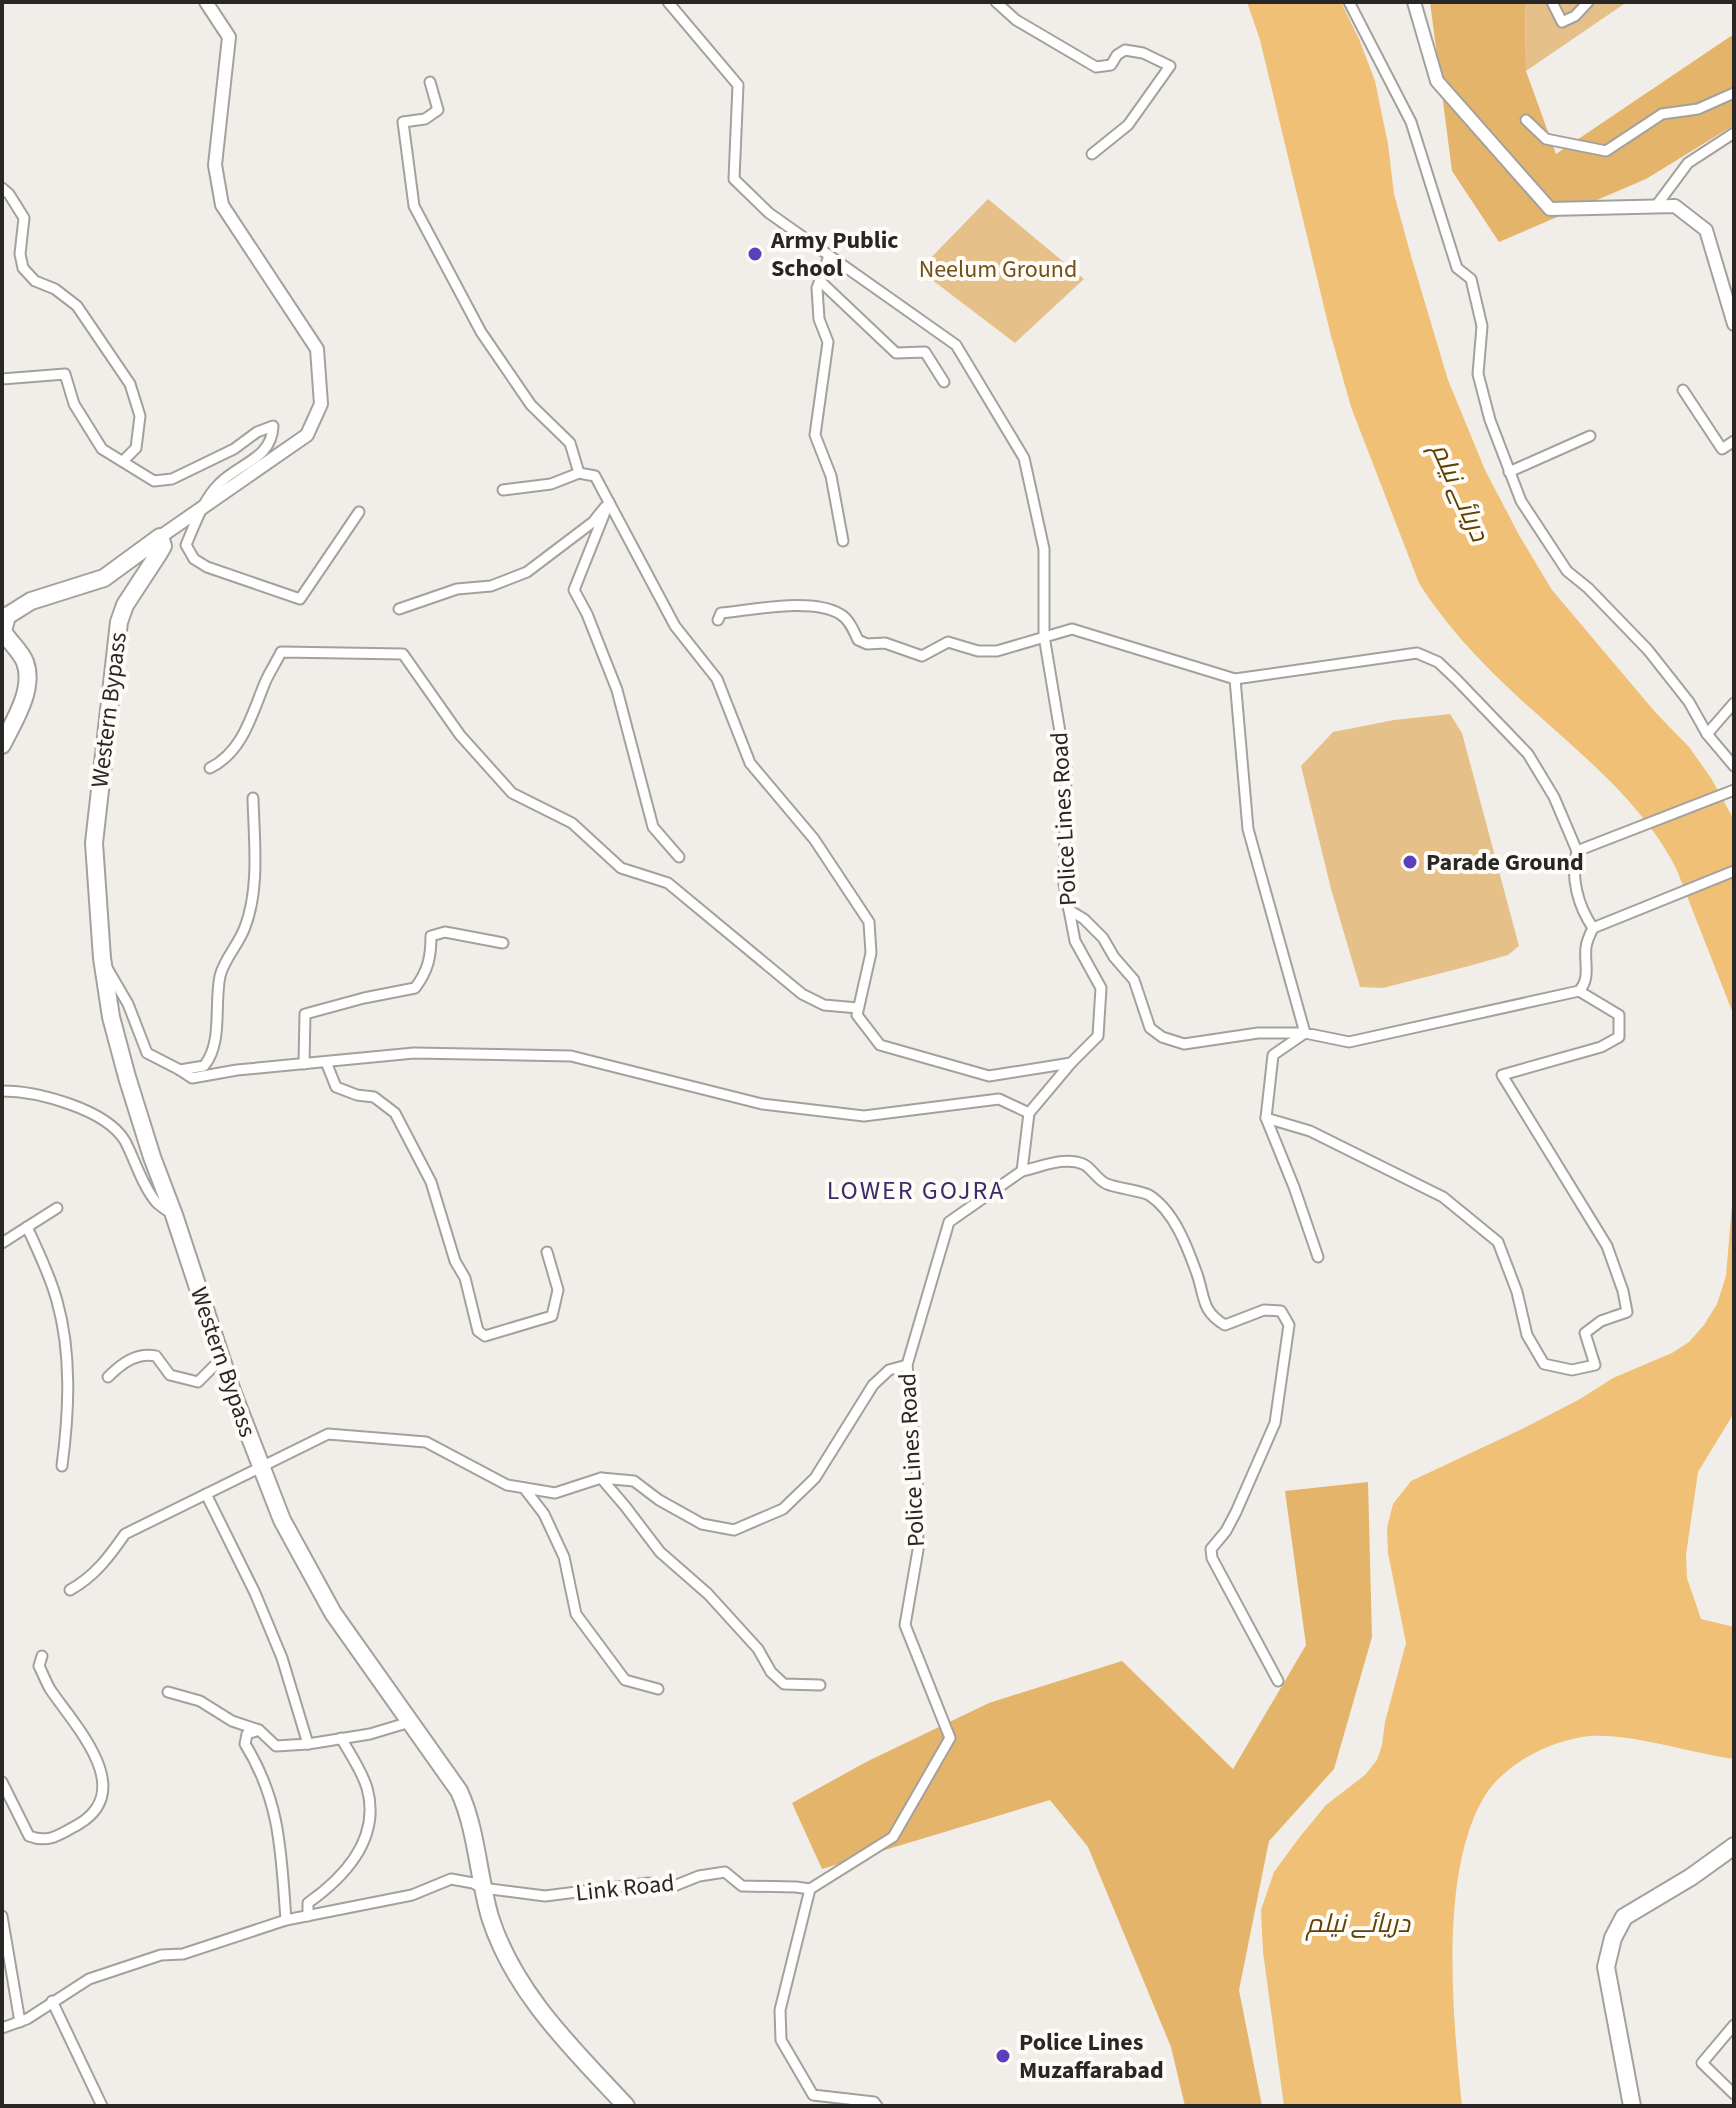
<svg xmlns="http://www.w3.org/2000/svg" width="1736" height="2108" font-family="'Source Sans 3',Cairo,sans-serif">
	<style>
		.green { fill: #e5c189 }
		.forest { fill: #e3b46a }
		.water { fill: #efc075 }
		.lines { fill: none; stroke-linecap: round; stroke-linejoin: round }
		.street-casing { stroke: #a4a19d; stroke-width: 13 }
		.secondary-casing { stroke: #a4a19d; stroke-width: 16 }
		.highway-casing { stroke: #a4a19d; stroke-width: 20 }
		.street { stroke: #fff; stroke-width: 9 }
		.secondary { stroke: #fff; stroke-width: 12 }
		.highway { stroke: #fff; stroke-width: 16 }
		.poi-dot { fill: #5c40b9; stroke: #fffbf7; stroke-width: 3 }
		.labels { text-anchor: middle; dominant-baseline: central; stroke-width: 8; stroke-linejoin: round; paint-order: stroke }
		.poi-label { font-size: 24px; font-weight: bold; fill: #282725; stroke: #fffbf7; text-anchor: start }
		.park-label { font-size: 24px; fill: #715119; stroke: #fffbf7 }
		.street-label { font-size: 24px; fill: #282725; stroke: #fffbf7 }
		.water-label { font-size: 26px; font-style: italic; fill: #5f4101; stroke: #fffbf7 }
		.neighbourhood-label { font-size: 26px; letter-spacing: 2px; fill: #382e69; stroke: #fffbf7 }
	</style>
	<rect width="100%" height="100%" fill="#f1eee9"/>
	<g class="green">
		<path d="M1525 2H1627L1526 71Z"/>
		<path d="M988 199 1084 279 1015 343 919 270Z"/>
		<path d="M1450 714 1462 733 1519 946 1508 955 1469 966 1383 988 1360 987 1331 889 1301 766 1333 732 1394 720Z"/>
	</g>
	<g class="forest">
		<path d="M1430 2H1525L1526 71 1556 154 1734 34V125L1646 179 1499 242 1452 171Z"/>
		<path d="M1368 1482 1372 1637 1334 1769 1269 1841 1239 1990 1262 2106H1185L1171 2047 1088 1847 1050 1800 822 1869 792 1803 866 1762 989 1703 1122 1661 1233 1769 1306 1645 1285 1491Z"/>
	</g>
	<g class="water">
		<path d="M1247 2H1341L1359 39 1375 81 1388 144 1394 194 1411 256 1448 380 1485 470 1519 535 1552 590 1656 713 1689 747 1711 778 1734 820V1016L1676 868C1642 802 1582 755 1528 706 1488 670 1447 628 1419 583L1351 407 1330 332 1260 40Z"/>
		<path d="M1734 1181V1413L1698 1472 1686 1555 1687 1578 1701 1619 1734 1627V1759C1691 1753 1631 1733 1590 1736 1552 1740 1507 1762 1486 1794 1438 1869 1453 2020 1462 2106H1284L1263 1952 1261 1910 1274 1872 1299 1838 1326 1805 1365 1775 1377 1760 1382 1745 1385 1722 1406 1643 1388 1553 1387 1528 1393 1504 1411 1481 1522 1429 1580 1399 1613 1378 1672 1353 1689 1342 1704 1325 1717 1304 1726 1276Z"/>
	</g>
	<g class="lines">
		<g class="street-casing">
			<g id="street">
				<path d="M668 2 738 85 734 179 769 213 956 345 1024 458 1044 549V636L1066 768 1064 884 1075 941 1101 988 1098 1036 1071 1063 1029 1113 1022 1171 949 1222 907 1365 917 1473 918 1550 905 1625 950 1738 893 1837 810 1889 780 2010 781 2040 813 2095 874 2102 877 2106"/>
				<path d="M996 2 1016 20 1096 67 1111 65 1117 55 1125 50 1143 53 1170 66 1128 125 1092 154"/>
				<path d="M1349 2 1411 122 1457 268 1471 279 1482 326 1478 374 1490 420 1521 501 1567 571 1588 588 1648 650 1689 702 1707 734 1734 766"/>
				<path d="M1552 2 1562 22 1575 16 1588 2"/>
				<path d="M430 82 438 110 425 119 403 122 414 206 481 332 531 405 570 443 579 473"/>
				<path d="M1526 120 1546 139 1606 151 1662 114 1698 109 1734 93"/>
				<path d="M2 188 9 194 24 218 20 254 23 268 35 281 55 289 77 306 130 384 140 416 136 448 123 461"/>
				<path d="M1656 206 1688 163 1734 133"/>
				<path d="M829 256 817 288 819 319 828 342 815 435 831 476 843 541"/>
				<path d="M820 281 896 353 925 352 944 382"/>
				<path d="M2 379 65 374 74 404 102 449 154 481 172 479 234 449 257 432 273 426C272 459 239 463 219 484 203 500 195 524 186 545L194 559 207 567 300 599 359 512"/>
				<path d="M1683 390 1722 449 1734 441"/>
				<path d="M1509 472 1590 436"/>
				<path d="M503 490 551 484 579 473 595 476 675 626 717 679 750 763 814 839 869 922 871 953 857 1015 880 1045 989 1076 1071 1063"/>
				<path d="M609 502 574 590 587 614 617 690 653 827 679 857"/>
				<path d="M399 609 457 589 491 586 527 572 593 522 605 507"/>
				<path d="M718 620 721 613C753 610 812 597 840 614 849 619 854 631 858 640L867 644 885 643 922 656 948 642 978 651H997L1072 629 1235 679 1248 829 1305 1033 1349 1042 1579 991C1591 978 1584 963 1586 947 1587 940 1590 934 1593 928 1578 906 1570 877 1577 851L1734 790"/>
				<path d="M1235 679 1417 653 1438 662 1456 679 1528 754 1554 797 1577 851"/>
				<path d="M1707 734 1734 703"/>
				<path d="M210 768C242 752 251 717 264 685 268 674 276 663 281 652L403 654 460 735 512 793 572 823 621 868 668 883 802 994 824 1005 858 1008"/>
				<path d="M1069 910 1084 919 1103 938 1114 957 1134 980 1150 1028 1162 1037 1184 1044 1258 1033H1305"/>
				<path d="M1593 928 1734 871"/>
				<path d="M107 968 128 1004 147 1053 180 1070 204 1066C223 1043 214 1005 220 976 224 959 239 944 245 927 260 888 254 839 253 798"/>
				<path d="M1305 1033 1273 1055 1266 1118 1294 1187 1318 1257"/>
				<path d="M326 1062 336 1087 357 1095 374 1097 395 1113 431 1182 455 1261 465 1278 478 1331 485 1336 552 1316 558 1290 547 1252"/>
				<path d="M304 1064 305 1014 364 998 415 988C428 971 431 957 431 936L445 932 503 943"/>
				<path d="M180 1070 192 1078 237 1070 414 1053 571 1056 762 1104 864 1116 999 1099 1029 1113"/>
				<path d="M2 1091C37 1091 106 1109 125 1141 135 1160 142 1185 156 1202 160 1206 166 1210 171 1213"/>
				<path d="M1266 1118 1310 1131 1443 1197 1498 1242 1517 1292 1527 1335 1544 1364 1572 1370 1595 1365 1585 1333 1601 1321 1627 1312 1623 1291 1607 1246 1502 1075 1601 1047 1619 1037V1015L1579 991"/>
				<path d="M1022 1171C1041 1167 1064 1156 1083 1164 1092 1168 1097 1180 1107 1184 1117 1188 1141 1191 1149 1195 1174 1211 1187 1246 1197 1274 1205 1297 1201 1311 1225 1325L1264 1310 1281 1311 1289 1325 1275 1423 1236 1512 1226 1531 1211 1549 1212 1558 1278 1681"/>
				<path d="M27 1227C38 1251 50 1275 57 1301 72 1354 69 1412 62 1466"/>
				<path d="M2 1243 57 1208"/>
				<path d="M108 1377C122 1363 137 1352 156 1356L170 1375 198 1382 221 1359"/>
				<path d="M601 1478 625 1506 660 1552 708 1594 758 1649 771 1672 784 1684 820 1685"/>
				<path d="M524 1488 544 1514 564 1557 576 1614 625 1680 658 1689"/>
				<path d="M206 1494 255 1593 282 1658 308 1744 370 1734 410 1722"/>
				<path d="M70 1590C95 1576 109 1557 125 1534L328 1434 426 1442 507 1485 555 1493 601 1478 634 1481 659 1500 702 1524 734 1530 783 1509 815 1478 873 1385 889 1370 907 1365"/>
				<path d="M168 1692 200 1701 232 1721 259 1730 276 1746 308 1744"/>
				<path d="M259 1730 247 1734 245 1744C281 1802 281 1854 286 1920"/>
				<path d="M2 1782 29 1836C49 1844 61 1834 79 1824 137 1789 74 1725 50 1689 46 1682 43 1674 39 1666L42 1656"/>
				<path d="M2 1916 20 2022"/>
				<path d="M308 1916V1903C346 1876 381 1838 367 1788 362 1771 350 1754 341 1738"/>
				<path d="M52 2001 102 2106"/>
				<path d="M1734 2025 1702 2063 1734 2094"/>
				<path d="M2 2028 27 2019 89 1979 161 1955 183 1954 286 1920 412 1895 451 1879 473 1883 482 1888 545 1896 648 1883 674 1886 699 1876 725 1872 742 1886 796 1887 810 1889"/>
			</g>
		</g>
		<g class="secondary-casing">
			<g id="secondary">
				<path d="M1414 2 1437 81 1550 209 1675 206 1706 230 1734 324"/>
				<path d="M160 537 307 435 321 404 317 349 222 205 215 165 229 37 206 2"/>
			</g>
		</g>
		<g class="highway-casing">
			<g id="highway">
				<path d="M2 745C14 721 35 689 25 662 20 650 9 642 3 631L7 616 31 601 104 578 160 537 163 546 159 553 125 605 119 622 94 843 102 958 111 1017 127 1077 152 1157 174 1215 232 1391 282 1520 333 1613 459 1791C477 1830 478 1876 490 1917 514 1993 573 2049 626 2106"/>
				<path d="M1632 2106 1606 1967 1613 1938 1624 1917 1691 1877 1734 1846"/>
			</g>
		</g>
		<use href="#street" class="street"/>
		<use href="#secondary" class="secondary"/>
		<use href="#highway" class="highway"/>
	</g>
	<g class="poi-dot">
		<circle cx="755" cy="254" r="8"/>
		<circle cx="1410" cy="862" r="8"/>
		<circle cx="1003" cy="2056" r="8"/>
	</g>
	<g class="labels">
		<g class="poi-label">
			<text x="771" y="240">Army Public<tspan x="771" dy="28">School</tspan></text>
			<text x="1426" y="862">Parade Ground</text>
			<text x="1019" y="2042">Police Lines<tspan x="1019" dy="28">Muzaffarabad</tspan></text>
		</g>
		<g class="park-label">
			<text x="998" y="269">Neelum Ground</text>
		</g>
		<g class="street-label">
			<text transform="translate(109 710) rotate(-83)">Western Bypass</text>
			<text transform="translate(1064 819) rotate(-93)">Police Lines Road</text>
			<text transform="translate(223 1362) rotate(71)">Western Bypass</text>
			<text transform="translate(912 1460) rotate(-93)">Police Lines Road</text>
			<text transform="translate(625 1888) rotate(-6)">Link Road</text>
		</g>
		<g class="water-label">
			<text transform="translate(1460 492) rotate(66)">دریائے نیلم</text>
			<text x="1358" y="1923">دریائے نیلم</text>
		</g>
		<g class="neighbourhood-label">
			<text x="916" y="1190">LOWER GOJRA</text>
		</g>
	</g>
	<rect width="1736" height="2108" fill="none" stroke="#282725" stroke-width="8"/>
</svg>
